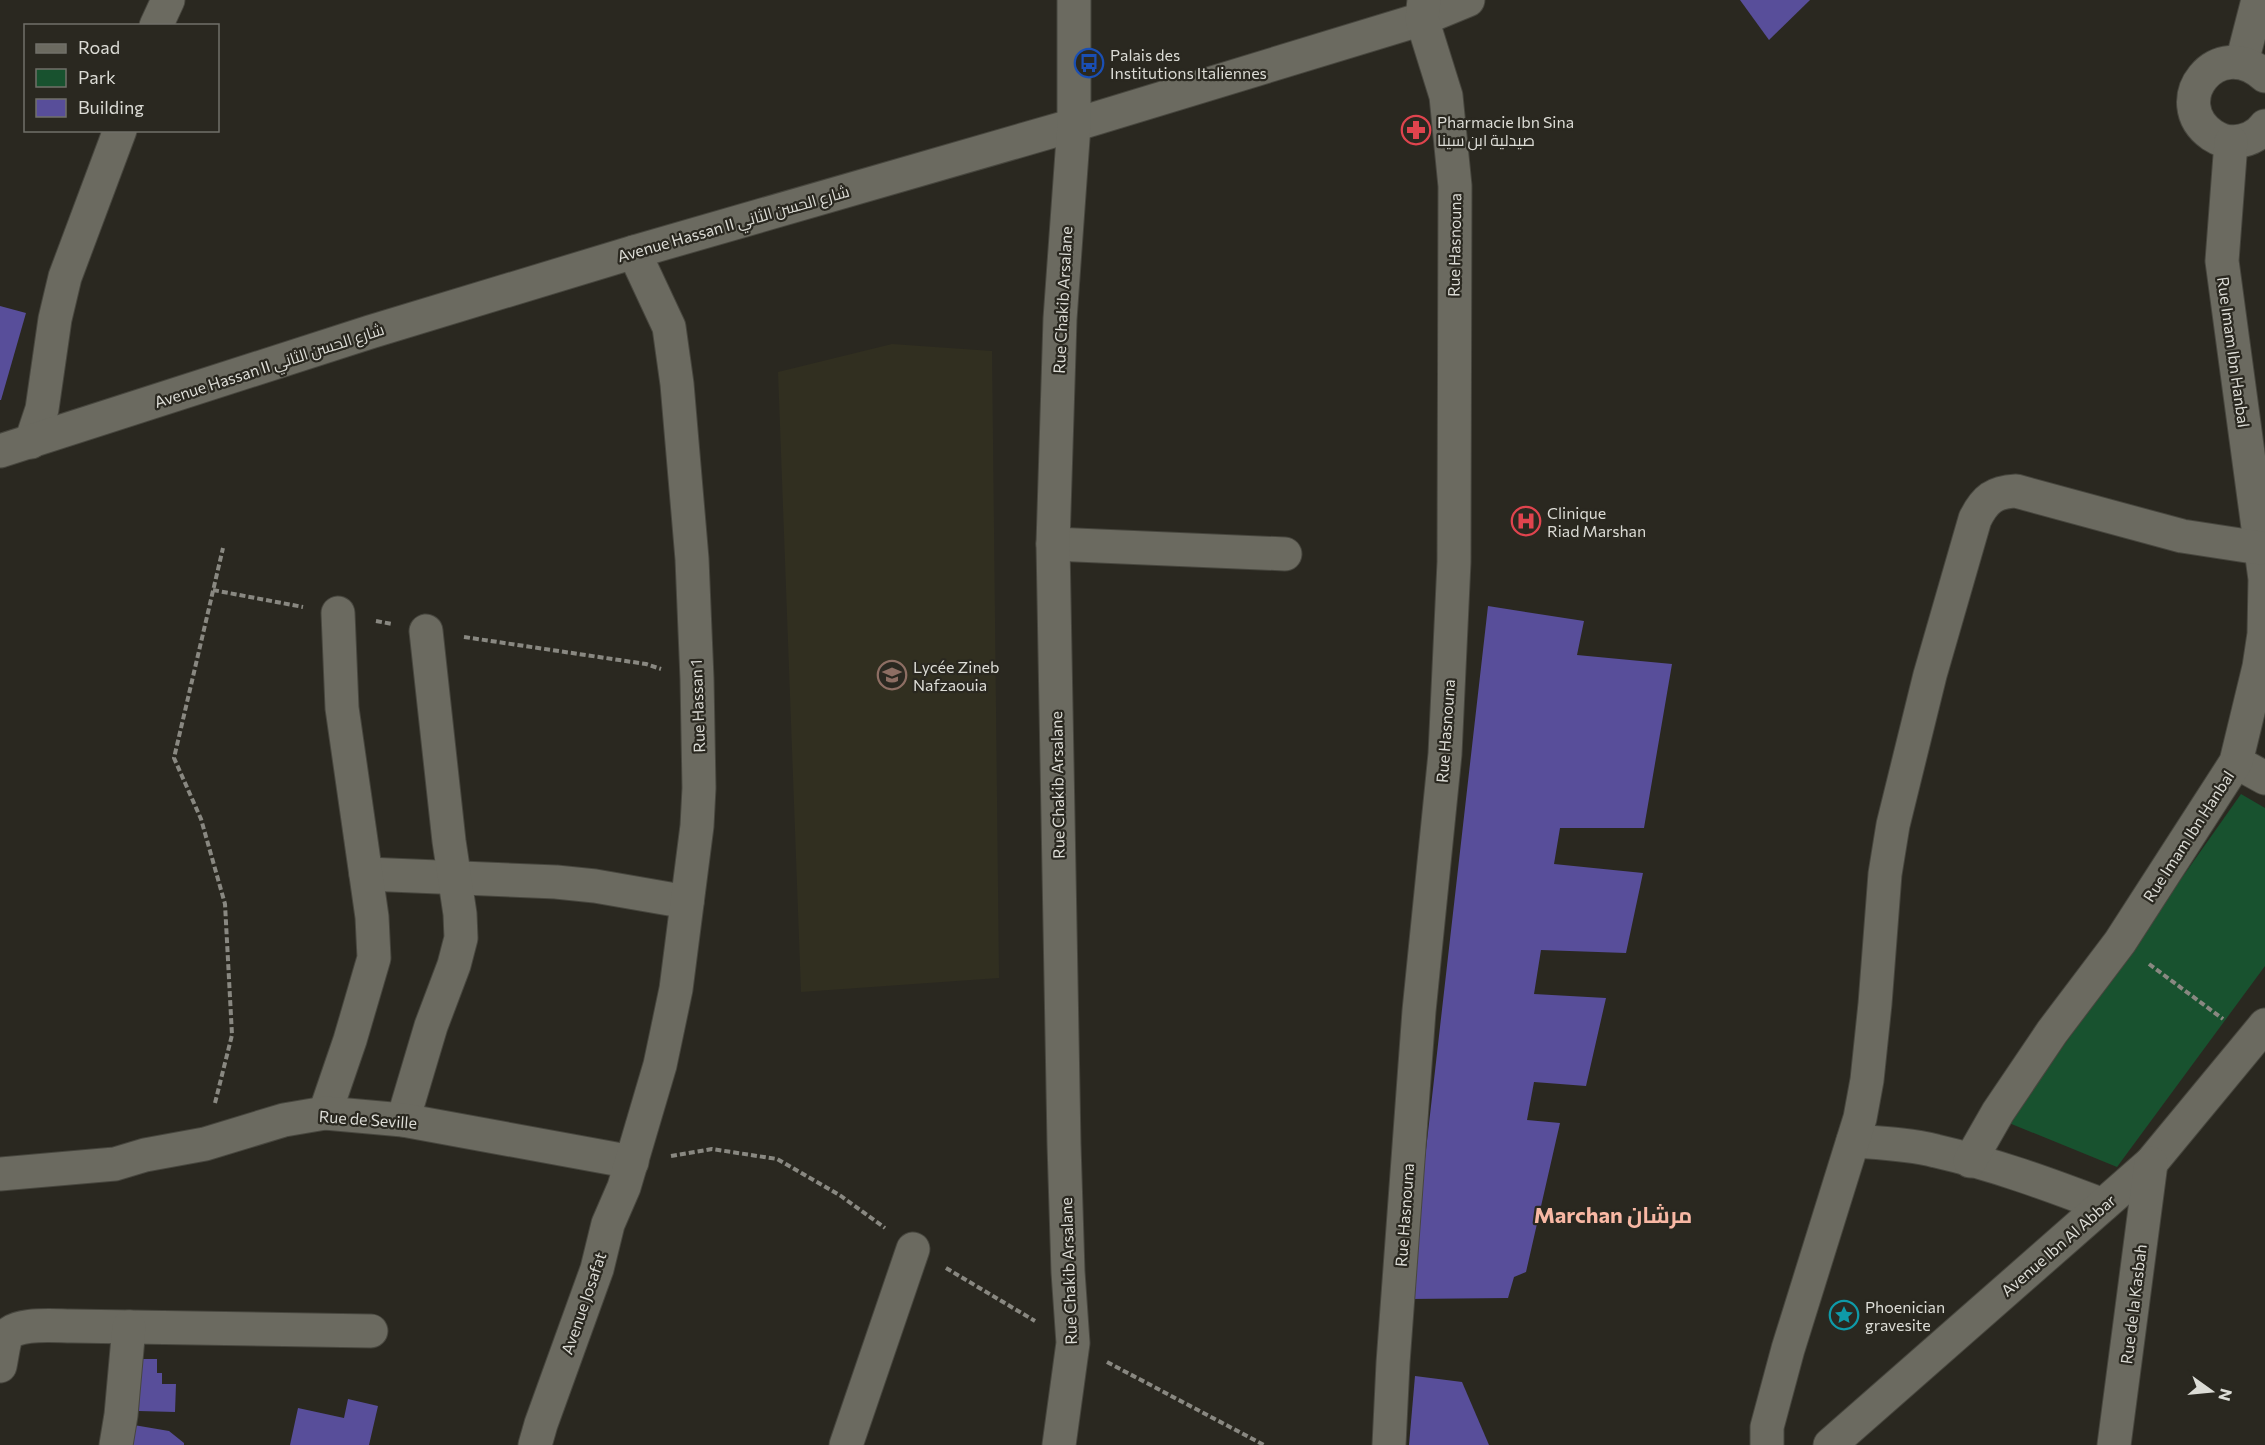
<svg xmlns="http://www.w3.org/2000/svg" width="2265" height="1445" font-family="Commissioner,Cairo,sans-serif">
	<style>
		.built { fill: #312f20 }
		.green { fill: #18522f }
		.building { fill: #584e9a }
		.lines { fill: none; stroke-linecap: round; stroke-linejoin: round }
		.minor-casing { stroke: #47463e; stroke-width: 35 }
		.path { stroke: #898881; stroke-width: 4; stroke-dasharray: 6 3; stroke-linecap: butt }
		.minor { stroke: #6b6a60; stroke-width: 33 }
		.labels { text-anchor: middle; dominant-baseline: central; stroke-width: 4.5; stroke-linejoin: round; paint-order: stroke }
		.poi-label { font-size: 16px; fill: #dcdcd6; stroke: #2a2820; text-anchor: start }
		.street-label { font-size: 16px; fill: #dcdcd6; stroke: #2a2820 }
		.district-label { font-size: 22px; font-weight: bold; fill: #f8b8a4; stroke: #2a2820 }
	</style>
	<rect width="100%" height="100%" fill="#2a2820"/>
	<path class="built" d="M892 344 992 351 999 978 801 992 778 372Z"/>
	<path class="green" d="M2241 794 2265 808V966L2117 1167 2009 1123Z"/>
	<g class="building">
		<path d="M1740 0H1810L1769 40Z"/>
		<path d="M0 306 26 313 1 400H0Z"/>
		<path d="M1488 606 1584 621 1577 655 1672 664 1644 828H1560L1554 864 1643 873 1626 953 1541 950 1534 994 1606 998 1586 1086 1534 1082 1527 1120 1560 1123 1526 1272 1514 1277 1508 1298 1409 1299Z"/>
		<path d="M140 1359H157V1373H162V1384H176L175 1412 139 1411Z"/>
		<path d="M1415 1376 1462 1382 1489 1445H1409Z"/>
		<path d="M348 1399 378 1406 369 1445H290L298 1408 344 1418Z"/>
		<path d="M122 1423 169 1431 184 1443V1445H119Z"/>
	</g>
	<g class="lines">
		<g class="minor-casing">
			<g id="minor">
				<path d="M156 26 168 0"/>
				<path d="M2242 62 2258 0"/>
				<path d="M2265 76C2217 33 2165 102 2212 135 2218 139 2226 142 2233 142 2246 141 2258 136 2265 126"/>
				<path d="M31 442 42 409 55 319 65 277 120 130"/>
				<path d="M0 451 370 332 634 252 1074 125 1422 19 1468 0"/>
				<path d="M1053 544 1285 554"/>
				<path d="M2236 762 2265 778"/>
				<path d="M366 874 556 882 595 886 687 902"/>
				<path d="M325 1113 350 1040 374 958 372 917 342 708 338 613"/>
				<path d="M403 1120 431 1026 454 965 461 938 460 914 449 841 426 631"/>
				<path d="M1853 1141C1880 1143 1909 1144 1936 1151 1993 1164 2048 1184 2103 1205"/>
				<path d="M1970 1161 1998 1112 2052 1032 2120 942 2236 762 2259 667 2264 634 2265 579 2222 261 2231 142"/>
				<path d="M0 1174 115 1164 145 1155 205 1144 284 1120 325 1113 403 1120 632 1162"/>
				<path d="M0 1366C2 1357 3 1346 6 1337 14 1322 55 1326 71 1326L371 1331"/>
				<path d="M116 1445 121 1415 129 1327"/>
				<path d="M535 1445 541 1424 597 1269 608 1224 624 1187 660 1065 676 989 697 826 699 788 697 679 692 559 677 384 669 327 634 252"/>
				<path d="M846 1445 913 1249"/>
				<path d="M1059 1445 1073 1343 1068 1272 1064 1144 1053 544 1060 319 1074 125V0"/>
				<path d="M1389 1445 1393 1363 1419 1011 1445 754 1454 562 1455 186 1446 96 1422 19 1424 0"/>
				<path d="M1767 1445V1427L1788 1349 1860 1118 1867 1080 1875 1004 1885 874 1893 825 1930 675 1975 519C1985 499 1994 492 2016 491L2182 536 2260 548"/>
				<path d="M1830 1445 2151 1163 2265 1025"/>
				<path d="M2114 1445 2151 1163"/>
			</g>
		</g>
		<g class="path">
			<path d="M213 590 303 607"/>
			<path d="M376 621 392 624"/>
			<path d="M464 637 646 664 661 669"/>
			<path d="M2149 964 2223 1019"/>
			<path d="M215 1103 232 1035 225 904 201 819 174 758 223 548"/>
			<path d="M671 1156 712 1149 777 1159 841 1196 885 1228"/>
			<path d="M946 1268 1035 1321"/>
			<path d="M1107 1362 1264 1445"/>
		</g>
		<use href="#minor" class="minor"/>
	</g>
	<defs>
		<g id="bus-ring" transform="scale(1.5)"><circle r="9.5" fill="#2a2820" stroke="#1a4fb4" stroke-width="1.5"/><path d="M-5-6H5V4H4V6H2V4H-2V6H-4V4H-5ZM-3.5-4V0h7V-4ZM-3.5 1.2v1.5H-2V1.2ZM2 1.2v1.5H3.5V1.2Z" fill="#1a4fb4"/></g>
		<g id="pharmacy-ring" transform="scale(1.5)"><circle r="9.5" fill="#2a2820" stroke="#e0444e" stroke-width="1.5"/><path d="M-2-6h4v4h4v4h-4v4h-4v-4h-4v-4h4Z" fill="#e0444e"/></g>
		<g id="hospital-ring" transform="scale(1.5)"><circle r="9.5" fill="#2a2820" stroke="#e0444e" stroke-width="1.5"/><path d="M-5-5h3v3.5h4V-5h3V5h-3V1.5h-4V5h-3Z" fill="#e0444e"/></g>
		<g id="school-ring" transform="scale(1.5)"><circle r="9.5" fill="#2a2820" stroke="#8d6e63" stroke-width="1.5"/><path d="M0-5L7-2L0 1L-7-2ZM-4 1L0 2.5L4 1V4Q0 6-4 4Z" fill="#8d6e63"/></g>
		<g id="sight-ring" transform="scale(1.5)"><circle r="9.5" fill="#2a2820" stroke="#0f9aa8" stroke-width="1.5"/><path d="M0-6L1.8-2.2L6-1.7L2.9 1.2L3.7 5.4L0 3.3L-3.7 5.4L-2.9 1.2L-6-1.7L-1.8-2.2Z" fill="#0f9aa8"/></g>
	</defs>
	<g fill-rule="evenodd">
		<use href="#bus-ring" x="1089" y="63"/>
		<use href="#pharmacy-ring" x="1416" y="130"/>
		<use href="#hospital-ring" x="1526" y="521"/>
		<use href="#school-ring" x="892" y="675"/>
		<use href="#sight-ring" x="1844" y="1315"/>
	</g>
	<g class="labels">
		<g class="poi-label">
			<text x="1110" y="54">Palais des<tspan x="1110" dy="18">Institutions Italiennes</tspan></text>
			<text x="1437" y="121">Pharmacie Ibn Sina<tspan x="1437" dy="18">صيدلية ابن سينا</tspan></text>
			<text x="1547" y="512">Clinique<tspan x="1547" dy="18">Riad Marshan</tspan></text>
			<text x="913" y="666">Lycée Zineb<tspan x="913" dy="18">Nafzaouia</tspan></text>
			<text x="1865" y="1306">Phoenician<tspan x="1865" dy="18">gravesite</tspan></text>
		</g>
		<g class="street-label">
			<text transform="translate(733 223) rotate(-16)">Avenue Hassan II شارع الحسن الثاني</text>
			<text transform="translate(1454 245) rotate(-89)">Rue Hasnouna</text>
			<text transform="translate(1062 300) rotate(-87)">Rue Chakib Arsalane</text>
			<text transform="translate(2234 352) rotate(82)">Rue Imam Ibn Hanbal</text>
			<text transform="translate(269 365) rotate(-18)">Avenue Hassan II شارع الحسن الثاني</text>
			<text transform="translate(697 706) rotate(-92)">Rue Hassan 1</text>
			<text transform="translate(1445 731) rotate(-86)">Rue Hasnouna</text>
			<text transform="translate(1057 785) rotate(-91)">Rue Chakib Arsalane</text>
			<text transform="translate(2188 836) rotate(-57)">Rue Imam Ibn Hanbal</text>
			<text transform="translate(368 1119) rotate(4)">Rue de Seville</text>
			<text transform="translate(1404 1215) rotate(-86)">Rue Hasnouna</text>
			<text transform="translate(2058 1245) rotate(-41)">Avenue Ibn Al Abbar</text>
			<text transform="translate(1068 1271) rotate(-92)">Rue Chakib Arsalane</text>
			<text transform="translate(583 1303) rotate(-71)">Avenue Josafat</text>
			<text transform="translate(2133 1304) rotate(-83)">Rue de la Kasbah</text>
		</g>
		<g class="district-label">
			<text x="1613" y="1214">Marchan مرشان</text>
		</g>
	</g>
	<rect x="24" y="24" width="195" height="108" fill="#2a2820" stroke="#717069" stroke-width="1.5"/>
	<rect x="36" y="44" width="30" height="9" fill="#6b6a60" stroke="#717069" stroke-width="1.5"/>
	<text x="78" y="54" font-size="18" fill="#dcdcd6">Road</text>
	<rect x="36" y="69" width="30" height="18" fill="#18522f" stroke="#717069" stroke-width="1.5"/>
	<text x="78" y="84" font-size="18" fill="#dcdcd6">Park</text>
	<rect x="36" y="99" width="30" height="18" fill="#584e9a" stroke="#717069" stroke-width="1.5"/>
	<text x="78" y="114" font-size="18" fill="#dcdcd6">Building</text>
	<g transform="translate(2211 1391) rotate(105)" stroke="#2a2820" stroke-width="4.5" paint-order="stroke">
	<path d="M0-4.5L10 22L0 15L-10 22Z" fill="#dcdcd6"/>
	<text y="-9" font-size="16" font-weight="bold" text-anchor="middle" fill="#dcdcd6">N</text>
	</g>
</svg>
